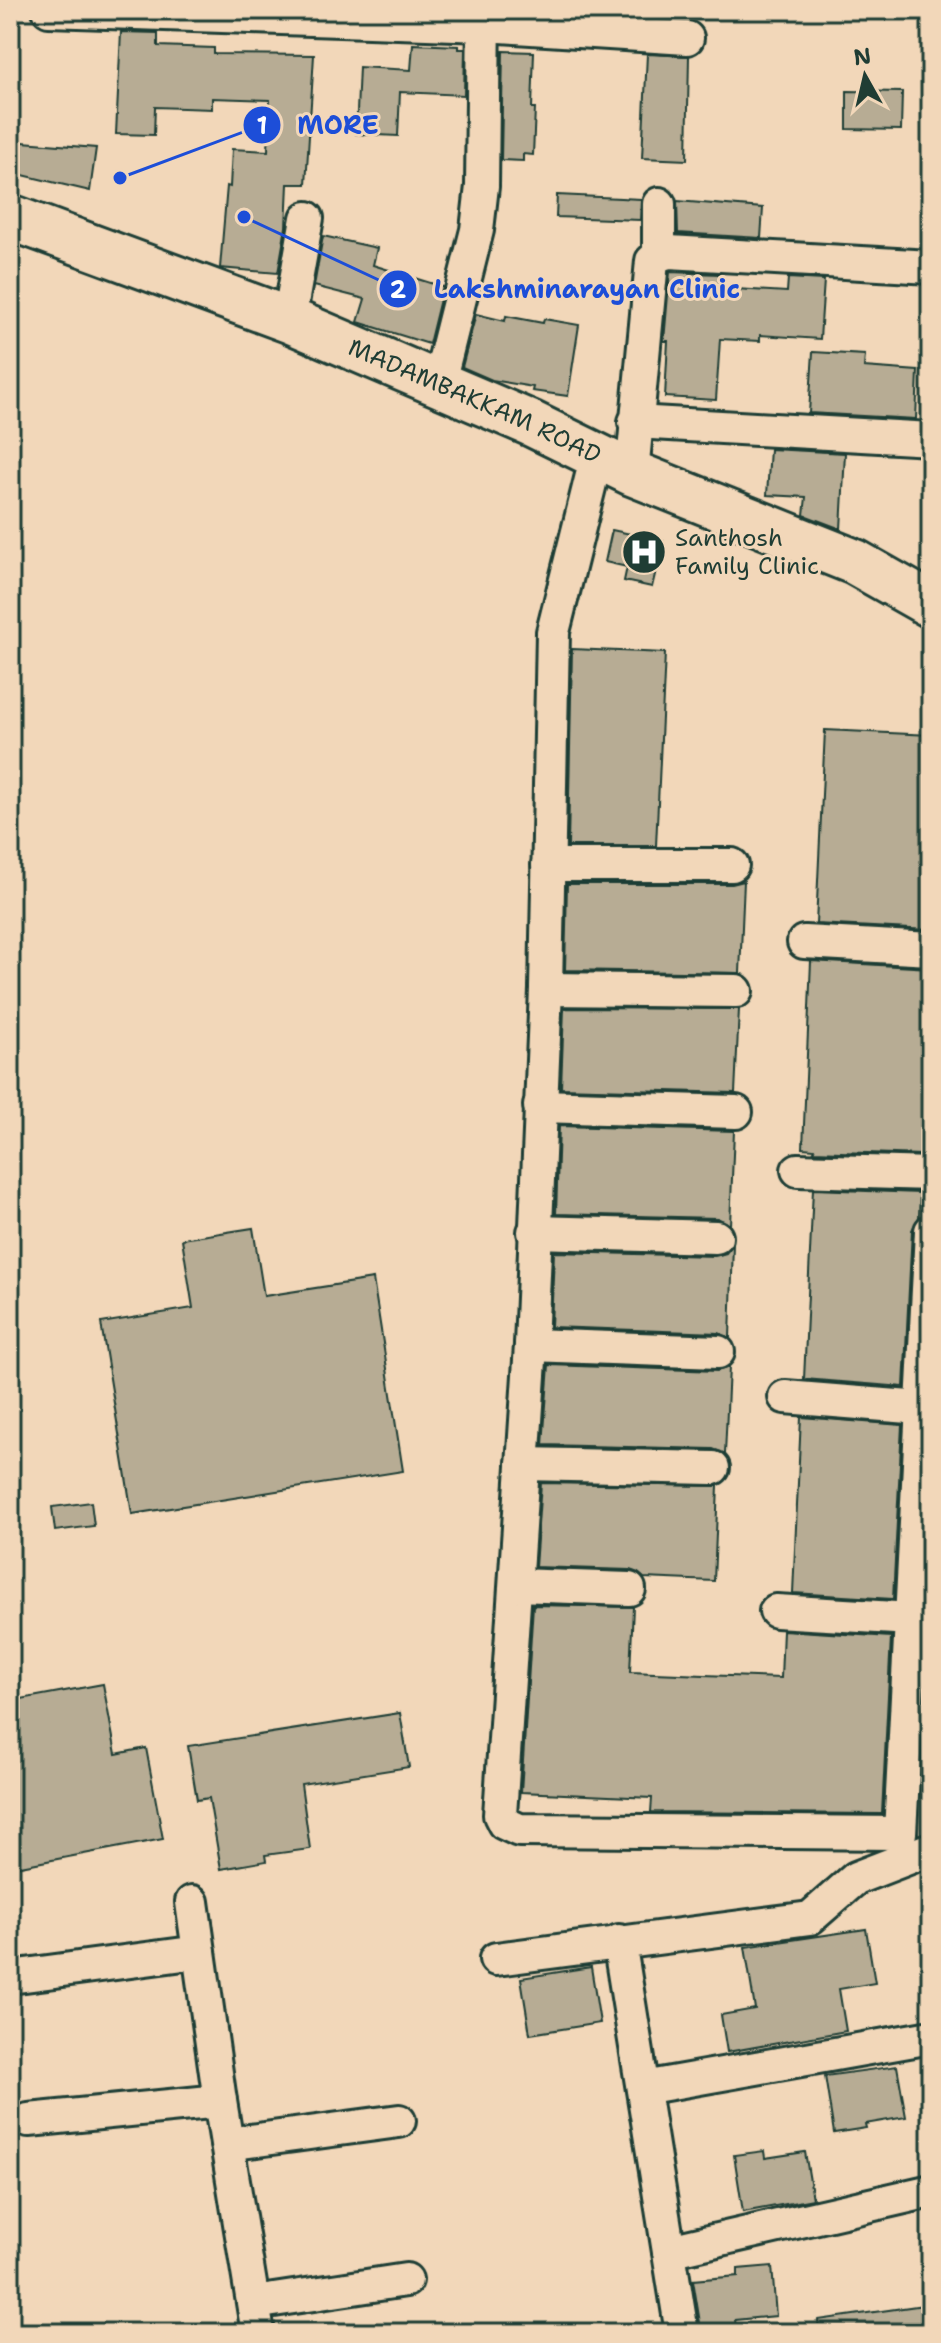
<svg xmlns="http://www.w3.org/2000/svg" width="941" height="2343" font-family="'Shantell Sans',sans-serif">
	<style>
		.building { fill: #b7ac94; stroke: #1f3d34; stroke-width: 2 }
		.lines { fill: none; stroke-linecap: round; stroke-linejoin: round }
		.street-casing { stroke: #1f3d34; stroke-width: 38 }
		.secondary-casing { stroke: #1f3d34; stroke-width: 50 }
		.street { stroke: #f2d7b9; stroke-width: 32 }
		.secondary { stroke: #f2d7b9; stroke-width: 44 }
		.labels { text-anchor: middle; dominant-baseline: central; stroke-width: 6; stroke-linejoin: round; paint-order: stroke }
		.street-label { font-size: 24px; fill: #1f3d34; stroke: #f2d7b9 }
		.poi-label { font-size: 24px; fill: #1f3d34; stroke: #f2d7b9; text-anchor: start }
		.leader { fill: none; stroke: #1d4ed8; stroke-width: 3 }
		.callout-dot { fill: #1d4ed8; stroke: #f2d7b9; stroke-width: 3 }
		.mark-label { font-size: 24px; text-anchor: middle; font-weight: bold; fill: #fff }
		.callout-label { font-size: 26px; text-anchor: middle; font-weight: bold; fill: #1d4ed8; stroke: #f2d7b9; stroke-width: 6; stroke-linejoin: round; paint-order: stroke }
	</style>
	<rect width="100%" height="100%" fill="#f2d7b9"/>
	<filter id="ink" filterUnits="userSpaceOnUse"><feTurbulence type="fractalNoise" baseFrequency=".0125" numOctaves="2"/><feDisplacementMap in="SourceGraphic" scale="16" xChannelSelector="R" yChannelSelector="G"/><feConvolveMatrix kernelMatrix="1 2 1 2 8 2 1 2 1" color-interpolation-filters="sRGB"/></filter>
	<g filter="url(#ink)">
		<g class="building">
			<path d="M121 32 158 33V46L214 48V54L314 55 306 184H288L286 227 278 273 220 268 227 186 230 187 232 149 268 151 270 100 212 98V109L155 107 154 135 116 134Z"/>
			<path d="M413 44 459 46V49H465L464 95 400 92 398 136 356 134 359 67 411 70Z"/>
			<path d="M503 51 534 52 532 108H535L533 155 523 154V161L501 160Z"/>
			<path d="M647 54 689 56 687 160 642 158Z"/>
			<path d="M847 91 902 92 901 130 847 129Z"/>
			<path d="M10 141 96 148 90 191 10 172Z"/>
			<path d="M557 195 641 199 640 220 556 217Z"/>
			<path d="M677 201 763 208 761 238 678 233Z"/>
			<path d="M323 236 377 248 373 265 443 287 429 344 358 322 365 299 314 286Z"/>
			<path d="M670 272 719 274V288L787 292 788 278 824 280 820 339 760 335V341L720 339 716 400 665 397 668 341H664Z"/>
			<path d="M476 314 505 321 506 316 543 323 544 319 579 325 568 396 532 391 533 387 492 380 462 367Z"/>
			<path d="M813 352 865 355 864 367 918 371 916 419 809 413Z"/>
			<path d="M770 449 845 453 841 529 804 515 806 497 767 495Z"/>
			<path d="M612 530 663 541 652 587 624 581 627 567 605 562Z"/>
			<path d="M572 649 665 653 656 846H568Z"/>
			<path d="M825 730 931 735 930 930 816 924Z"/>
			<path d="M744 881 740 973 565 970 567 884H732Z"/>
			<path d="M811 961 930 968 921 1155 814 1151 815 1149 803 1148Z"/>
			<path d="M564 1008 739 1009 735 1093 561 1088Z"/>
			<path d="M559 1126 734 1131 730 1225 717 1218 556 1214Z"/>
			<path d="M813 1189 920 1193 919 1217 912 1230 904 1387 804 1379Z"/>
			<path d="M253 1228 264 1296 373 1279 403 1471 132 1514 101 1323 193 1308 182 1239Z"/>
			<path d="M733 1244 730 1338 719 1333 551 1327 554 1252 715 1256 726 1253Z"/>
			<path d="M549 1365 717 1371 729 1367 725 1454 713 1449 543 1445Z"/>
			<path d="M801 1417 902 1425 893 1599 793 1593Z"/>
			<path d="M541 1483 718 1486 714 1581 644 1578 638 1573 630 1570 535 1567Z"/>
			<path d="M91 1502 94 1526 55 1531 52 1507Z"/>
			<path d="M533 1605 633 1607 630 1672 781 1678 783 1630 891 1637 882 1814 651 1812 652 1798 521 1792Z"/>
			<path d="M103 1684 116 1754 146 1748 163 1839 10 1868V1701Z"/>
			<path d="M400 1713 409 1767 301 1784 310 1849 265 1855 266 1861 221 1869 209 1798 197 1800 188 1746Z"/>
			<path d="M866 1929 875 1983 839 1989 846 2031 727 2052 721 2015 755 2009 745 1947Z"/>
			<path d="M591 1967 600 2023 530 2034 521 1978Z"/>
			<path d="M897 2066 906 2117 865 2124 866 2128 834 2133 825 2076Z"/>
			<path d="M764 2151 765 2158 805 2152 813 2199 743 2212 734 2155Z"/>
			<path d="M772 2266 776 2316 735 2320 736 2326 701 2329 693 2280 738 2276V2269Z"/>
			<path d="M931 2304V2333H819L818 2320Z"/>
		</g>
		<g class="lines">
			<g class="street-casing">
				<g id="street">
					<path d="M49 10 485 25 687 38"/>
					<path d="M659 255V204"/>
					<path d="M289 320 307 218"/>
					<path d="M438 386 477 230 482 186 484 10"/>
					<path d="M635 422 931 439"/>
					<path d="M597 455 553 632 546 989 531 1345 500 1815 504 1823 519 1830 900 1833 931 1231"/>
					<path d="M632 473 652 261 659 255 669 252 931 267"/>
					<path d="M548 865H732"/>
					<path d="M804 942 931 949"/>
					<path d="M546 989 736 991"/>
					<path d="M540 1106 736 1112"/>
					<path d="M798 1170 931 1174"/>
					<path d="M534 1232 716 1237"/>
					<path d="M531 1345 718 1352"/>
					<path d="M785 1397 922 1408"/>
					<path d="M523 1464 713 1468"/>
					<path d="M516 1585 629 1589"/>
					<path d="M776 1611 912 1619"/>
					<path d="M192 1902 220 2101 258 2333"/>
					<path d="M619 1941 682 2333"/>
					<path d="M496 1959 810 1918 856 1878 931 1849"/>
					<path d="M10 1977 199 1952"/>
					<path d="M643 2088 931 2037"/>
					<path d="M29 2120 220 2101"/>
					<path d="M227 2144 399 2121"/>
					<path d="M669 2251 931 2191"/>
					<path d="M254 2303 406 2280"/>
				</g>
			</g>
			<g class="secondary-casing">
				<g id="secondary">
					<path id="s1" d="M10 217 289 320 530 423 632 473 855 562 931 605"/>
				</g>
			</g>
			<use href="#street" class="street"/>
			<use href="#secondary" class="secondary"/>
		</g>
	</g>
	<defs>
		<g id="hospital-disc" transform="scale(2.3)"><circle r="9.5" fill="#1f3d34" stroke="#f2d7b9"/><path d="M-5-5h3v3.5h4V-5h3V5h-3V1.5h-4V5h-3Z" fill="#fff"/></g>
	</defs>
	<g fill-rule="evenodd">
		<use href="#hospital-disc" x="644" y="552"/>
	</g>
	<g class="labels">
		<g class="street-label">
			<text stroke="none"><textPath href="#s1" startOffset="500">MADAMBAKKAM ROAD</textPath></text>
		</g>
		<g class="poi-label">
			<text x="675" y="538">Santhosh<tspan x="675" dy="28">Family Clinic</tspan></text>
		</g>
	</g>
	<path class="leader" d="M120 178L262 125M244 217L398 289"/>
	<g class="callout-dot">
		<circle cx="120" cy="178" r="8"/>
		<circle cx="244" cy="217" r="8"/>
		<circle cx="262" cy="125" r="20"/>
		<circle cx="398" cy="289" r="20"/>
	</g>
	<g class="mark-label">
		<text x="262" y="134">1</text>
		<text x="398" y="298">2</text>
	</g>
	<g class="callout-label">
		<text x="338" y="134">MORE</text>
		<text x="587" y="298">Lakshminarayan Clinic</text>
	</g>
	<rect width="941" height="2343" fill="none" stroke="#f2d7b9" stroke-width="40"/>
	<rect x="20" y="20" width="901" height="2303" fill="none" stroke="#1f3d34" stroke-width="3" filter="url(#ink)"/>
	<g transform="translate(865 76) rotate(352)" stroke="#f2d7b9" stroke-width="6" paint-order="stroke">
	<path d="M0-6L14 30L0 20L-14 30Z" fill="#1f3d34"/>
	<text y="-12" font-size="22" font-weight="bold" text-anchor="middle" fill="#1f3d34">N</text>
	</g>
</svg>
